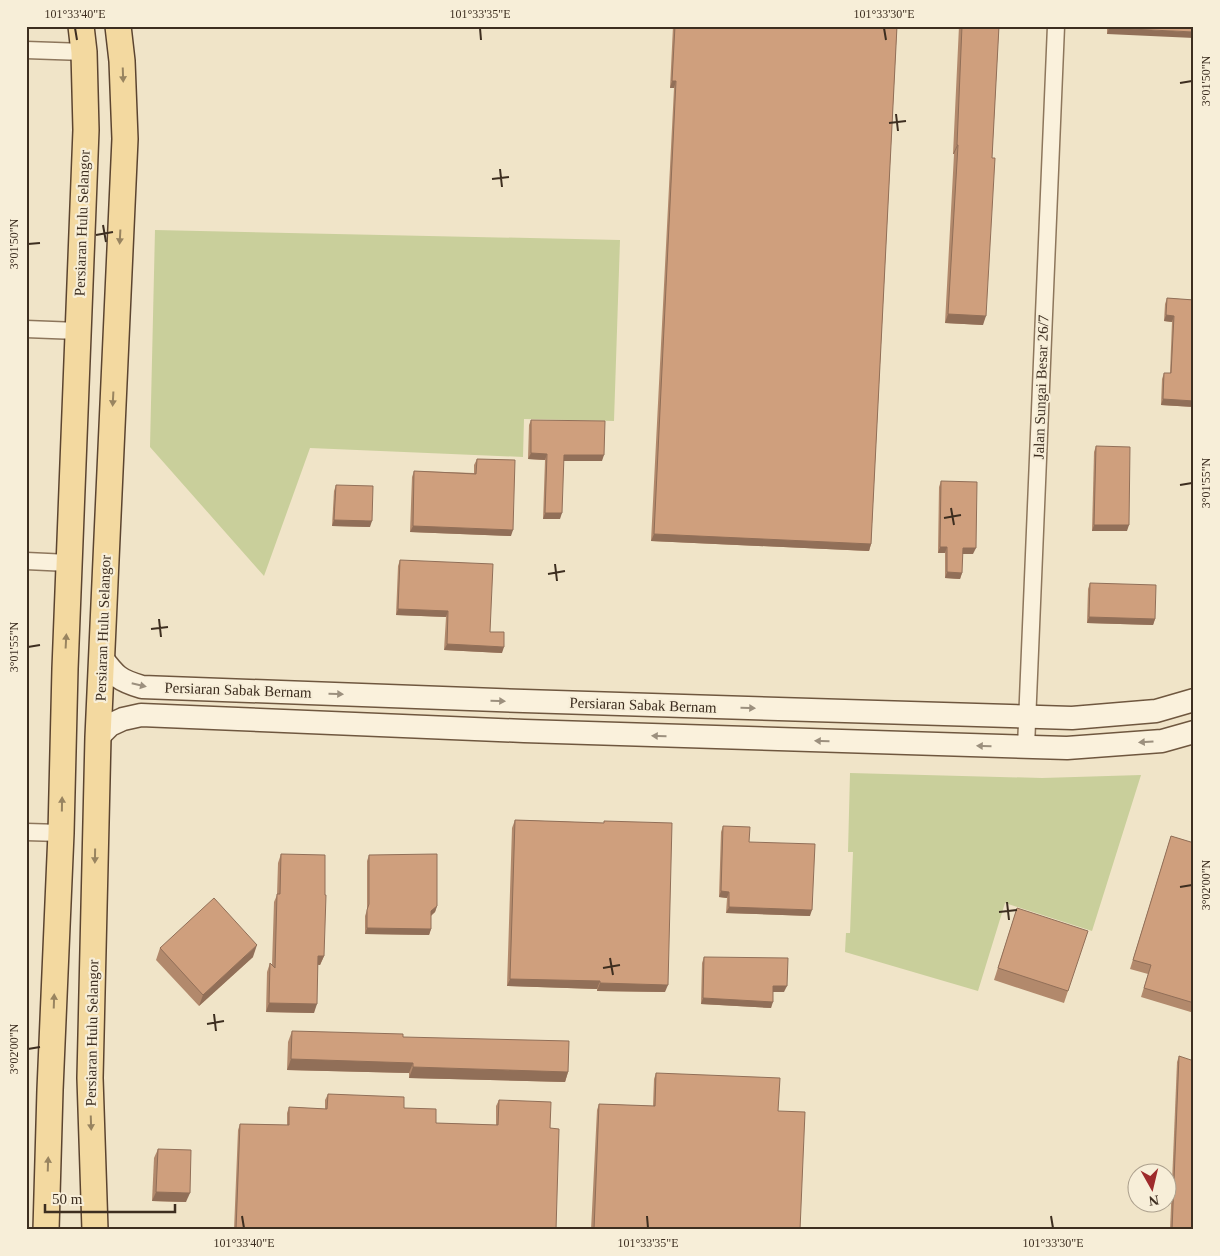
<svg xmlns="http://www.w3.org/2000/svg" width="1220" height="1256" font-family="'Times New Roman',serif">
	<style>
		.green { fill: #c9cf9b }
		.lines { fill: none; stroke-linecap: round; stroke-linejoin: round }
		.street-casing { stroke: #8d765c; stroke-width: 19 }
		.secondary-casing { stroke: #6f573f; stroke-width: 25 }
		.primary-casing { stroke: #5b4430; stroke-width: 28 }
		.street { stroke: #faf1dc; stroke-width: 16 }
		.secondary { stroke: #faf1dc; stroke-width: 22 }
		.primary { stroke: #f3d9a0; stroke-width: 25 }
		.wall { fill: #b2896c }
		.shaded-wall { fill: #916f58 }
		.building { fill: #cf9f7d; stroke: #916f58 }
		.oneway { fill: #988460 }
		.oneway2 { fill: #9c907e }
		.ticks { fill: none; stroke: #3d2e20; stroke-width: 2 }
		.labels { text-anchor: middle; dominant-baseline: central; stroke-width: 4.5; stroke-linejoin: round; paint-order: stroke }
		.street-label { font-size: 15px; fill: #3d2e20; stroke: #f7eed8 }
		.neatline { fill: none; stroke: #3d2e20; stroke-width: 2 }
		.ticks-label { font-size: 12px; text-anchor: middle; fill: #3d2e20 }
	</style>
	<rect width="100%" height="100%" fill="#f0e4c8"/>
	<g class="green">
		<path d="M155 230 620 240 614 421 524 419 523 457 310 448 264 576 150 447Z"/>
		<path d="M850 773 1042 778 1141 775 1092 931 1005 903 978 991 845 952 846 933H850L853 852H848Z"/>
	</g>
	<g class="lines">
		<g class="street-casing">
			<g id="street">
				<path d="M26 50 84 52"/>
				<path d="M26 329 78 331"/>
				<path d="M26 561 69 563"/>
				<path d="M1026 747 1056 26"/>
				<path d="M26 832 61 833"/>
			</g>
		</g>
		<g class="secondary-casing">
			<g id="secondary">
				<path d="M101 657C116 677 119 680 142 687L524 701 1072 718 1156 711 1194 700"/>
				<path d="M98 737 110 725 123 719 141 715 524 731 1067 748 1162 741 1194 732"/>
			</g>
		</g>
		<g class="primary-casing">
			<g id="primary">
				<path d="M46 1230 50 1090 61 833 65 669 86 130 84 52 81 26"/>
				<path d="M95 1230 90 1078 98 737 125 139 122 61 118 26"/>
			</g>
		</g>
		<use href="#street" class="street"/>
		<use href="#secondary" class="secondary"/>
		<use href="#primary" class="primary"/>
	</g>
	<g class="wall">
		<path d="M673 26H897L871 544 869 551 651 541 674 88H670Z"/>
		<path d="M959 26H999L983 325 945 323 954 154H953Z"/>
		<path d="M1107 26H1194L1107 34Z"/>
		<path d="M1167 298 1194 300V407L1161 405 1162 379 1164 373H1170L1172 322 1164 321 1165 304Z"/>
		<path d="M531 420 602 461H563L560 519H543L545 460 528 459 529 425Z"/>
		<path d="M1096 446 1127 531H1092L1094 452Z"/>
		<path d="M477 459 511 536 410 532 412 477 414 471 474 473V465Z"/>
		<path d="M941 481 973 554H962V573L960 579 945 578V553H938L939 487Z"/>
		<path d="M336 485 370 527 332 526 334 491Z"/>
		<path d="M400 560 490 632 502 653 444 650 446 617 396 615 398 566Z"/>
		<path d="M1090 583 1155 619 1153 625 1087 623 1088 589Z"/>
		<path d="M515 820 604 823V821L665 992 597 991V989L507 986 512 828Z"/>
		<path d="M723 826 749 842 810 916 726 913 727 898 719 897 721 832Z"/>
		<path d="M1171 836 1194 843V1013L1141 997 1148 974 1130 969Z"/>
		<path d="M281 854 324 956 320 965H318L314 1013 266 1012 267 972 270 963 272 965 274 902 277 895 278 863Z"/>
		<path d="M369 855 437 906 435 912 431 916V929L429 935 365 934V916L367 910V861Z"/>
		<path d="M1017 908 1068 991 1064 1003 994 980Z"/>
		<path d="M160 948 253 957 199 1006 156 960Z"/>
		<path d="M704 957 784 992H773L771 1008 701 1004 702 963Z"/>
		<path d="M292 1031 403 1037 568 1072 565 1082 409 1078V1073L287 1070 288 1042Z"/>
		<path d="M1179 1056 1194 1230H1170L1177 1062Z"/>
		<path d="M656 1073 778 1111 800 1230H591L597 1110 599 1104 653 1106 654 1079Z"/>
		<path d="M328 1094 404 1108 436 1123 496 1125V1106L499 1100 550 1128 556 1230H234L238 1130 240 1124 287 1125V1113L289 1107 325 1109V1100Z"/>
		<path d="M158 1149 186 1202 152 1201 154 1158Z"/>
	</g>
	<g class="shaded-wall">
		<path d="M1109 28 1194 32V38L1107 34Z"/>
		<path d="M672 81H676L674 88H670Z"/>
		<path d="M957 145H958L954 154H953Z"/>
		<path d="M948 314 986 316 983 325 945 323Z"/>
		<path d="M1166 315 1174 316 1172 322 1164 321Z"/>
		<path d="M1163 399 1194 401V407L1161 405Z"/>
		<path d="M531 453 547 454 545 460 528 459Z"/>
		<path d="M564 455H604L602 461H561Z"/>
		<path d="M545 513H562L560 519H543Z"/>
		<path d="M334 520 372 521 370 527 332 526Z"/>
		<path d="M1094 525H1129L1127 531H1092Z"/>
		<path d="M413 526 513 530 511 536 410 532Z"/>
		<path d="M654 534 871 544 869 551 651 541Z"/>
		<path d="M940 547H947L945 553H938Z"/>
		<path d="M963 548H976L973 554H960Z"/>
		<path d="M947 572 962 573 960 579 945 578Z"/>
		<path d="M398 609 448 611 446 617 396 615Z"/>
		<path d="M1089 617 1155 619 1153 625 1087 623Z"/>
		<path d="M447 644 504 647 502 653 444 650Z"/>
		<path d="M721 891 729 892 727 898 719 897Z"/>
		<path d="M437 906 435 912 429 917 431 911Z"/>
		<path d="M729 907 812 910 810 916 726 913Z"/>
		<path d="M367 928 431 929 429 935 365 934Z"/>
		<path d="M257 945 253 957 199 1006 203 995Z"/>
		<path d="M318 956H324L320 965 315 964Z"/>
		<path d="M510 979 600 981 597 989 507 986Z"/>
		<path d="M600 983 668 985 665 992 597 991Z"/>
		<path d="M773 986H787L784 992H771Z"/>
		<path d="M703 998 773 1002 771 1008 701 1004Z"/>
		<path d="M269 1003 317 1004 314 1013 266 1012Z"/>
		<path d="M291 1059 413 1063 409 1073 287 1070Z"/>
		<path d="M413 1067 568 1072 565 1082 409 1078Z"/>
		<path d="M156 1192 190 1193 186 1202 152 1201Z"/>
	</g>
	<g class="building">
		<path d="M675 26H897L871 544 654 534 676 81H672Z"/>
		<path d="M962 26H999L992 158H995L986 316 948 314 958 145H957Z"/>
		<path d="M1109 26H1194V32L1109 28Z"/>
		<path d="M1167 298 1194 300V401L1163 399 1164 373H1171L1174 316 1166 315Z"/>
		<path d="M531 420 605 421 604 455H564L562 513H545L547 454 531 453Z"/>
		<path d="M1096 446 1130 447 1129 525H1094Z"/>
		<path d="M477 459 515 460 513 530 413 526 414 471 476 474Z"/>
		<path d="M941 481 977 482 976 548H963L962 573 947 572V547H940Z"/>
		<path d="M336 485 373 486 372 521 334 520Z"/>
		<path d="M400 560 493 564 490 632H504V647L447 644 448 611 398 609Z"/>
		<path d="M1090 583 1156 585 1155 619 1089 617Z"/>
		<path d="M515 820 604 823V821L672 823 668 985 600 983V981L510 979Z"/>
		<path d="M723 826 750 827 749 842 815 844 812 910 729 907V892L721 891Z"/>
		<path d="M1171 836 1194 843V1003L1144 988 1151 965 1133 960Z"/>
		<path d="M281 854 325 855V895H326L324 956H318L317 1004 269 1003 270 963 275 968 277 894H280Z"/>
		<path d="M437 854V906L431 911V929L367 928V910L369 904V855Z"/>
		<path d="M214 898 257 945 203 995 160 948Z"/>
		<path d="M1017 908 1088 931 1068 991 998 968Z"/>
		<path d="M704 957 788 958 787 986H773V1002L703 998Z"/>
		<path d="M292 1031 403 1034V1037L569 1041 568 1072 413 1067V1063L291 1059Z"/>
		<path d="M1179 1056 1194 1061V1230H1172Z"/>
		<path d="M656 1073 780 1078 778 1111 805 1112 800 1230H594L599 1104 655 1106Z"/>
		<path d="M328 1094 404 1097V1108L436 1109V1123L498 1125 499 1100 551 1102 550 1128 559 1129 556 1230H236L240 1124 289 1125V1107L327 1109Z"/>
		<path d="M158 1149 191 1150 190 1193 156 1192Z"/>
	</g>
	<defs><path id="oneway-solid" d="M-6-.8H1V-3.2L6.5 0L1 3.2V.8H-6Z" transform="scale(1.25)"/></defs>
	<g class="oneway">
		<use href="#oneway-solid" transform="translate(123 75) rotate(88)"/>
		<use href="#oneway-solid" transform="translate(120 237) rotate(93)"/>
		<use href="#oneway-solid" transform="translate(113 399) rotate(93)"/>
		<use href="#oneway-solid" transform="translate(66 641) rotate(-87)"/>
		<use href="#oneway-solid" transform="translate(62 804) rotate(-89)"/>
		<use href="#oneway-solid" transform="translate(95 856) rotate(91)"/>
		<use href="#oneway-solid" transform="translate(54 1001) rotate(-88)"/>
		<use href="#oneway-solid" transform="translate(91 1123) rotate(88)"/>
		<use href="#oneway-solid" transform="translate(48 1164) rotate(-88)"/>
	</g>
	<g class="oneway2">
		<use href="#oneway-solid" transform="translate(139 685) rotate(13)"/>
		<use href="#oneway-solid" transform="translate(336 694) rotate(2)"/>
		<use href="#oneway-solid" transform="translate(498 701) rotate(2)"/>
		<use href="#oneway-solid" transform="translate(748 708) rotate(2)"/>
		<use href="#oneway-solid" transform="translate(659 736) rotate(-178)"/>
		<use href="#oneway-solid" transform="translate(822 741) rotate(-178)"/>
		<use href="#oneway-solid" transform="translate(1146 742) rotate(176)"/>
		<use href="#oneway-solid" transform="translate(984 746) rotate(-178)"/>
	</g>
	<path class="ticks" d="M75 28 77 40M480 28 481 40M884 28 886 40M1180 83 1192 81M896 114 898 131M889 123 906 121M500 169 502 187M492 179 509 177M103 225 106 242M96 235 113 232M28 244 40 243M1180 485 1192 483M951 508 954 525M944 518 961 515M555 564 557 581M548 574 565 571M159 619 161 637M151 629 168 627M28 647 40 645M1180 887 1192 885M1007 902 1009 920M999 912 1017 910M610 958 613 975M603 968 620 965M214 1014 216 1031M207 1024 224 1021M28 1049 40 1047M242 1216 244 1228M647 1216 648 1228M1051 1216 1053 1228"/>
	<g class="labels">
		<g class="street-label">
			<text transform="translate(82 223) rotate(-88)">Persiaran Hulu Selangor</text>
			<text transform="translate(1041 387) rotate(-88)">Jalan Sungai Besar 26/7</text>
			<text transform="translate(103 628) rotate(-88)">Persiaran Hulu Selangor</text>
			<text transform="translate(238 690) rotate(2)">Persiaran Sabak Bernam</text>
			<text transform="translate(643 705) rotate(2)">Persiaran Sabak Bernam</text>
			<text transform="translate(92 1033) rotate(-89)">Persiaran Hulu Selangor</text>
		</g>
	</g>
	<rect width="1220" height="1256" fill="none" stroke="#f7eed8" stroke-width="55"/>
	<g transform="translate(1152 1188) rotate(172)"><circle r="24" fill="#f7eed8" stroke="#ada18e"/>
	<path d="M0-4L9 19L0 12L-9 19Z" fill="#9e2a2b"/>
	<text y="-8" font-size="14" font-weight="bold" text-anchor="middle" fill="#3d2e20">N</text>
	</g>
	<path d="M45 1204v8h130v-8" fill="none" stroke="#3d2e20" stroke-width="2.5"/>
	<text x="52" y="1204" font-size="15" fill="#3d2e20" stroke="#f7eed8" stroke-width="4" paint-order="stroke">50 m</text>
	<rect x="28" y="28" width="1164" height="1200" class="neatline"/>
	<g class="ticks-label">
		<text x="75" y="18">101°33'40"E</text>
		<text x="480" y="18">101°33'35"E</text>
		<text x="884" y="18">101°33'30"E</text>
		<text transform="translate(1206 81) rotate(-90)" y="4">3°01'50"N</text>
		<text transform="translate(14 244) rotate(-90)" y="4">3°01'50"N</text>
		<text transform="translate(1206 483) rotate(-90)" y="4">3°01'55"N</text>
		<text transform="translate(14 647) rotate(-90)" y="4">3°01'55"N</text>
		<text transform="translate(1206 885) rotate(-90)" y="4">3°02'00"N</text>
		<text transform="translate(14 1049) rotate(-90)" y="4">3°02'00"N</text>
		<text x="244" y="1247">101°33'40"E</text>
		<text x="648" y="1247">101°33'35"E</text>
		<text x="1053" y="1247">101°33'30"E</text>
	</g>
</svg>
